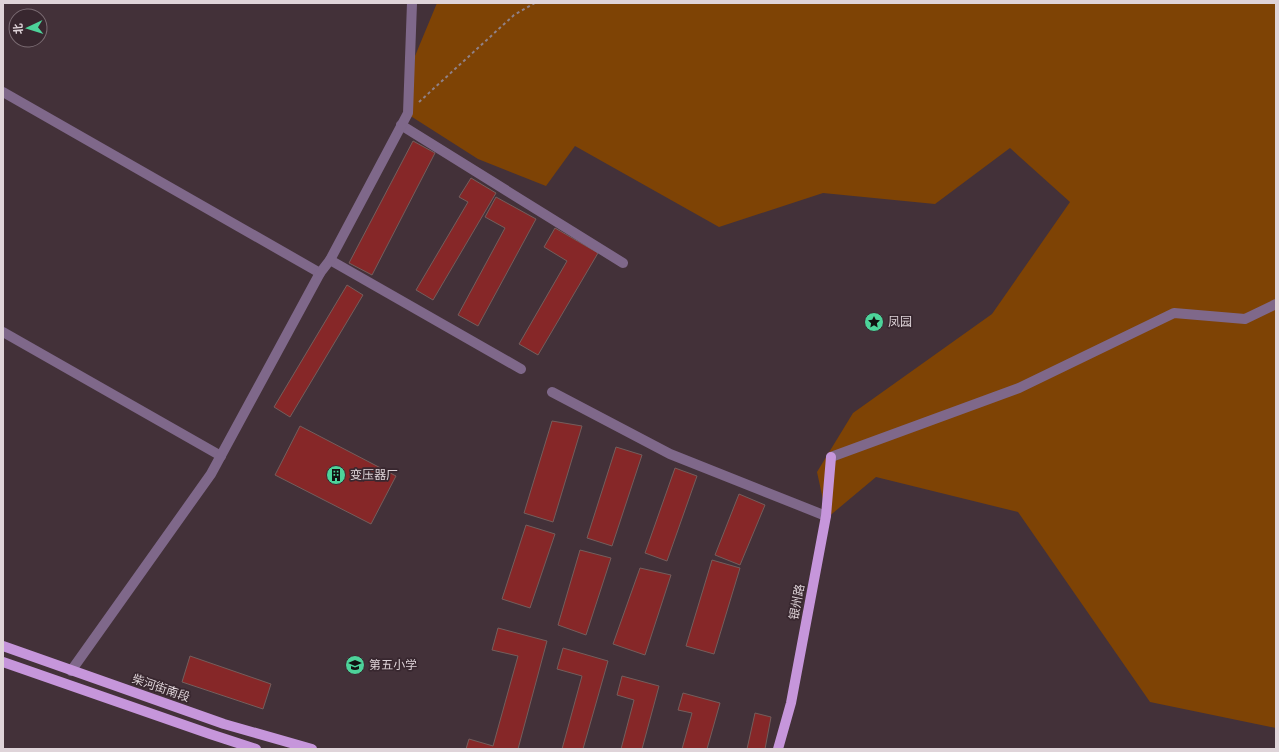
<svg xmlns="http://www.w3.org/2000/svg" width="1279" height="752" font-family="'Alegreya Sans','Noto Sans SC',sans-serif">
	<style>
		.green { fill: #7e4305 }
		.building { fill: #862728; stroke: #745e5c }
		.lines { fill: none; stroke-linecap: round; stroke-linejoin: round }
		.path { stroke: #908187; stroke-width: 2; stroke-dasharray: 3 3; stroke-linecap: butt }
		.minor { stroke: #7f688a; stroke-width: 10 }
		.major { stroke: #c696db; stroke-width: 10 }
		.labels { text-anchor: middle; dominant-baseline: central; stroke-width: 3.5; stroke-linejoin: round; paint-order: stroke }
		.poi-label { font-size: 12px; fill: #dfd4d9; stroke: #38272f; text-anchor: start }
		.street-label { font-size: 12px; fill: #dfd4d9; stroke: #38272f }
	</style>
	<rect width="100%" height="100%" fill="#433139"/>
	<path class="green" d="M437 3H1276V728L1150 702 1018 512 876 477 827 518 817 472 853 413 992 314 1070 202 1010 148 935 204 823 193 719 227 575 146 546 186 478 159 409 115 415 56Z"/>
	<g class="building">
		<path d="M413 141 435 153 372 275 349 263Z"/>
		<path d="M471 178 496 193 433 300 416 290 468 202 459 197Z"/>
		<path d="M496 197 536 219 478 326 458 315 505 228 485 217Z"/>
		<path d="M555 228 598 253 538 355 519 344 567 261 544 247Z"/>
		<path d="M347 285 363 295 290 417 274 407Z"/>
		<path d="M552 421 582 426 553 522 524 513Z"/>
		<path d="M300 426 396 476 371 524 275 475Z"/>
		<path d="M616 447 642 455 612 546 587 538Z"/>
		<path d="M675 468 697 476 667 561 645 553Z"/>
		<path d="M739 494 765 505 740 565 715 555Z"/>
		<path d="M526 525 555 534 530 608 502 599Z"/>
		<path d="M580 550 611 558 586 635 558 625Z"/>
		<path d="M712 560 740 568 714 654 686 646Z"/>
		<path d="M640 568 671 575 645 655 613 644Z"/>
		<path d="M498 628 547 641 518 749H466L469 739 493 746 518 656 492 650Z"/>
		<path d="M563 648 608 661 583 749H562L582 676 557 669Z"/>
		<path d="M190 656 271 684 263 709 182 682Z"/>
		<path d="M622 676 659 686 642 749H621L634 700 617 695Z"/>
		<path d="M683 693 720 703 707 749H682L692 713 678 710Z"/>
		<path d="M755 713 771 717 765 749H747Z"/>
	</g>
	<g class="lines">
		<path class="path" d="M419 102 514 15 535 3"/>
		<g class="minor">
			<path d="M3 92 320 273"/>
			<path d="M401 125 623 263"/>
			<path d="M330 260 521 369"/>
			<path d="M3 332 221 456"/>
			<path d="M552 392 670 454 826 516"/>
			<path d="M831 457 1019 388 1174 313 1245 319 1276 304"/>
			<path d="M71 671 211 474 320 273 330 260 408 113 412 3"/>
		</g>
		<g class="major">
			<path d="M3 646 224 724 312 749"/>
			<path d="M3 662 210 734 256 749"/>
			<path d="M778 749 791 703 826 516 831 457"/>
		</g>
	</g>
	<defs>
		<g id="sight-disc" transform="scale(1)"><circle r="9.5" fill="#4dd39a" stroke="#38272f"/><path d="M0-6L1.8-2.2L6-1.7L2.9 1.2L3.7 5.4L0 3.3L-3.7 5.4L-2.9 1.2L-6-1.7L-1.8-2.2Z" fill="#111"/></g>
		<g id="building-disc" transform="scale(1)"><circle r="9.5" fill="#4dd39a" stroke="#38272f"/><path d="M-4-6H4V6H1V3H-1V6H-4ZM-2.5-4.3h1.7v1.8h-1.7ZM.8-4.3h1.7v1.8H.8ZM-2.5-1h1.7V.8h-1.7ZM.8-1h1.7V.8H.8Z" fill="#111"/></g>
		<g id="school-disc" transform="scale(1)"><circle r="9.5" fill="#4dd39a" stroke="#38272f"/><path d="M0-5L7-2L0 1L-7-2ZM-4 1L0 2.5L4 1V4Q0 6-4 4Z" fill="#111"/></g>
	</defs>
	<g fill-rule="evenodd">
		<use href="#sight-disc" x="874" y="322"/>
		<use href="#building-disc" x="336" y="475"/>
		<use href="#school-disc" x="355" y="665"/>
	</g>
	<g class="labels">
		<g class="poi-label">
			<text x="888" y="322">凤园</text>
			<text x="350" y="475">变压器厂</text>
			<text x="369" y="665">第五小学</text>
		</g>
		<g class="street-label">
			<text transform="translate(797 602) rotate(-79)">银州路</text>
			<text transform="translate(161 688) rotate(19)">柴河街南段</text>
		</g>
	</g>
	<rect width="1279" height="752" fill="none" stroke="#dfd4d9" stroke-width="8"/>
	<g transform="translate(28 28) rotate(266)"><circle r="19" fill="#38272f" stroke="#7b6c73"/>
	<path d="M0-3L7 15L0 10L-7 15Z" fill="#4dd39a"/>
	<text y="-6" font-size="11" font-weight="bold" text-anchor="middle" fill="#dfd4d9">北</text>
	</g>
</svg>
